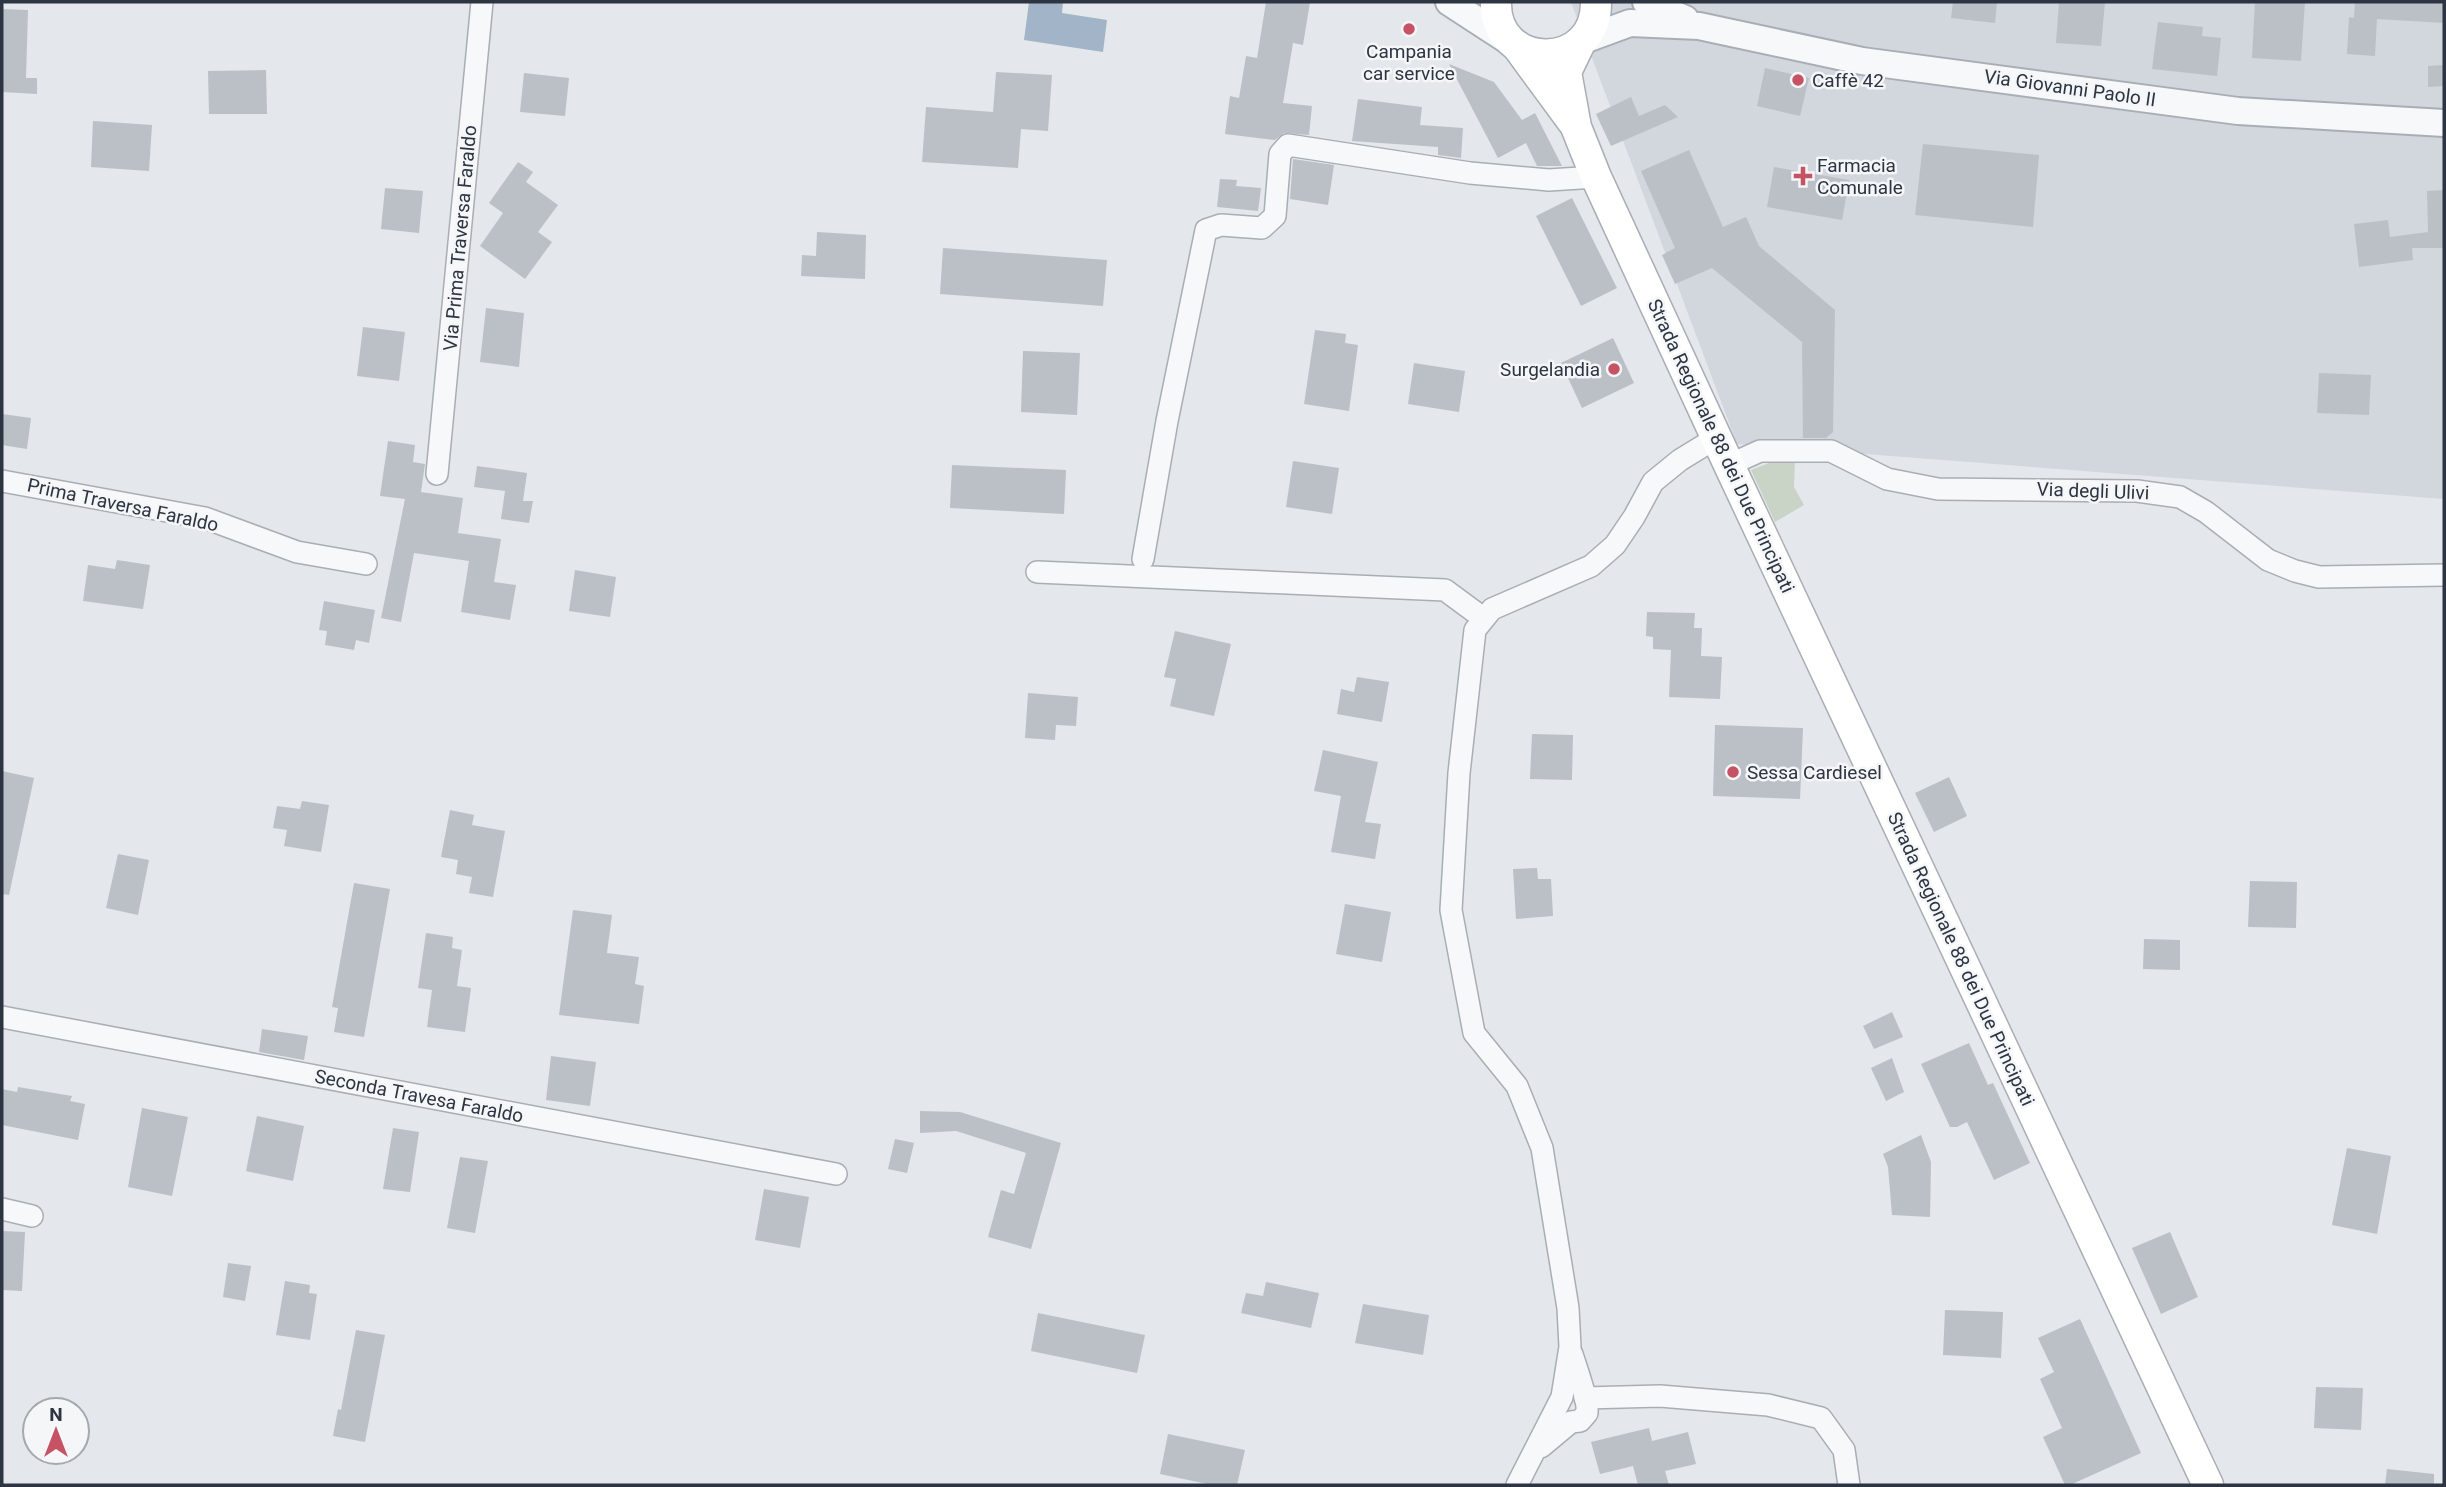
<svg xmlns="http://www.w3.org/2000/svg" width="2446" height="1487" font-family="Roboto,sans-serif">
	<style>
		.built { fill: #d2d6dd }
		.green { fill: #c9d4c6 }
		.water { fill: #a2b4c8 }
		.building { fill: #bbc0c7 }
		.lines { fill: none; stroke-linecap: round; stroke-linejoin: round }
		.minor-casing { stroke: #a9aeb5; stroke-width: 24 }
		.tertiary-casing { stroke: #a9aeb5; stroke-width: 30 }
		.secondary-casing { stroke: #a9aeb5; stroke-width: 33 }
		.minor { stroke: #f7f8f9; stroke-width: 21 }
		.tertiary { stroke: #f7f8f9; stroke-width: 26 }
		.secondary { stroke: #fff; stroke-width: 30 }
		.poi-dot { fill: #c65364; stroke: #f4f6f8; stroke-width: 2.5 }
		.labels { text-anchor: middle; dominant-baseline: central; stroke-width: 5; stroke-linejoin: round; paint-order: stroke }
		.poi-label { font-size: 19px; fill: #2d3442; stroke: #f4f6f8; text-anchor: start }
		.street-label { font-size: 19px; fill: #2d3442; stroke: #f4f6f8 }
	</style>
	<rect width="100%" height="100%" fill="#e4e7eb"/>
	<path class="built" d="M1571 2H2444V499L1737 444Z"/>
	<path class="green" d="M1777 460H1795L1794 487 1804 505 1775 522 1751 470Z"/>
	<path class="water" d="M1029 2H1063L1062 13 1107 20 1103 52 1024 40Z"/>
	<g class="building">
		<path d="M1266 2H1310L1303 45 1293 43 1283 103 1312 106 1309 135 1284 133 1275 140 1225 134 1230 96 1239 98 1246 56 1257 58Z"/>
		<path d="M1953 2H1997L1995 23 1951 18Z"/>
		<path d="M2059 2H2105L2101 46 2056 43Z"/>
		<path d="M2255 2H2305L2301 61 2252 58Z"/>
		<path d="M2355 2H2444V23L2377 19 2375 56 2347 54 2349 17 2354 18Z"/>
		<path d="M2 9 28 10 26 78H37V94L2 92Z"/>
		<path d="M2158 22 2203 27 2202 36 2221 38 2217 76 2152 69Z"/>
		<path d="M1449 64 1494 82 1522 120 1535 113 1562 166H1537L1526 143 1498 158Z"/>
		<path d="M2444 65V86L2428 87V66Z"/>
		<path d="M1765 68 1809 78 1800 116 1757 106Z"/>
		<path d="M266 70 267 114H209L208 71Z"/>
		<path d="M996 72 1052 75 1048 131 1021 129 1018 168 922 162 926 107 993 112Z"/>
		<path d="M524 73 569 78 565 116 520 112Z"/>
		<path d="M1631 97 1639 116 1665 105 1678 117 1611 146 1596 114Z"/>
		<path d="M1358 99 1422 107 1420 125 1463 128 1461 158 1438 155V147L1352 141Z"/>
		<path d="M93 121 152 125 149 171 91 167Z"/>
		<path d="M1923 144 2039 155 2033 227 1915 215Z"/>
		<path d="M1689 150 1723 227 1746 217 1759 246 1835 310 1833 432 1826 438H1803L1802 342 1712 268 1675 284 1662 255 1675 248 1641 171Z"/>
		<path d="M1293 159 1334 165 1328 205 1290 199Z"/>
		<path d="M518 162 533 172 526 182 558 205 538 232 552 242 525 279 480 246 503 213 489 203Z"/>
		<path d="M1774 167 1849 180 1842 220 1767 207Z"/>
		<path d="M1220 179 1237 180 1236 186 1261 188 1258 211 1217 207Z"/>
		<path d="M385 188 423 191 419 233 381 229Z"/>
		<path d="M2444 190V248H2412L2413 260 2359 267 2354 224 2388 220 2390 237 2428 232 2427 191Z"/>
		<path d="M1572 198 1617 288 1581 306 1536 216Z"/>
		<path d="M817 232 866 235 865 279 801 276 802 255 816 256Z"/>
		<path d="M943 248 1107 260 1103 306 940 294Z"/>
		<path d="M486 308 524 313 519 367 480 362Z"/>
		<path d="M363 327 405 332 399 381 357 376Z"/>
		<path d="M1315 330 1346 334 1345 343 1358 345 1349 411 1304 404Z"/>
		<path d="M1613 338 1634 383 1582 408 1561 363Z"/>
		<path d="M1023 351 1080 353 1077 415 1021 412Z"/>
		<path d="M1414 363 1465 371 1459 412 1408 404Z"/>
		<path d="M2319 373 2371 375 2369 415 2317 413Z"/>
		<path d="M2 414 31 418 27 449 2 445Z"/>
		<path d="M388 441 415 445 413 462 425 464 421 492 463 498 458 533 501 539 494 582 516 585 510 620 461 612 469 561 414 553 401 622 381 618 405 499 380 496Z"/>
		<path d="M1293 461 1339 468 1332 514 1286 507Z"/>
		<path d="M952 465 1066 470 1064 514 950 508Z"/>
		<path d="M477 466 527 473 523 501H533L529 523 501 519 505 491 474 487Z"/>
		<path d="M117 560 150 565 143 609 83 601 88 565 115 569Z"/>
		<path d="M575 570 616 577 610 617 569 611Z"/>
		<path d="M324 601 375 610 369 643 356 640 354 650 325 645 327 631 319 630Z"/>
		<path d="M1647 612 1695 613 1694 628H1702L1701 656 1722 657 1720 699 1669 697 1671 650 1653 649V637L1646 636Z"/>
		<path d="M1175 631 1231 644 1214 716 1170 706 1176 679 1164 677Z"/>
		<path d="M1357 677 1389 682 1382 722 1337 714 1341 689 1354 692Z"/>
		<path d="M1028 693 1078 697 1076 726 1056 725 1055 740 1025 738Z"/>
		<path d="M1715 725 1803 728 1800 799 1713 796Z"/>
		<path d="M1532 734 1573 735 1572 780 1530 779Z"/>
		<path d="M1323 750 1378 762 1365 822 1381 824 1375 859 1331 852 1341 796 1314 791Z"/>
		<path d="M2 771 34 778 9 895 2 894Z"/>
		<path d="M1949 777 1967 816 1934 832 1915 793Z"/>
		<path d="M302 801 329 805 321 852 284 846 287 830 273 828 277 806 300 809Z"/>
		<path d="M450 810 474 815 472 825 505 831 493 897 469 893 472 877 456 874 458 860 441 857Z"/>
		<path d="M118 854 149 860 138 915 106 908Z"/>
		<path d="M1537 868 1538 879H1551L1553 916 1516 919 1513 869Z"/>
		<path d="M2250 881 2297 882 2296 928 2248 927Z"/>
		<path d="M354 883 390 889 364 1037 334 1032 338 1008 332 1007Z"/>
		<path d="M1345 904 1391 912 1382 962 1336 954Z"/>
		<path d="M573 910 612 915 607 953 639 957 635 984 644 986 639 1024 559 1015Z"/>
		<path d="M426 933 453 937 452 948 462 950 457 986 471 988 465 1032 427 1027 432 990 418 988Z"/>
		<path d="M2144 939 2180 940V970L2143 969Z"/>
		<path d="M1892 1012 1903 1037 1874 1049 1863 1026Z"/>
		<path d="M262 1029 308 1036 304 1060 259 1052Z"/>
		<path d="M1969 1043 1988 1085 1993 1083 2030 1163 1994 1180 1967 1122 1957 1127H1950L1921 1064Z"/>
		<path d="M551 1056 596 1062 590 1106 546 1100Z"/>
		<path d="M1892 1058 1904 1092 1886 1101 1871 1068Z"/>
		<path d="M18 1087 72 1096 70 1101 85 1104 78 1140 2 1125V1089L17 1092Z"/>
		<path d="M142 1108 188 1117 172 1196 128 1187Z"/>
		<path d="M920 1111 960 1112 1061 1143 1031 1249 988 1237 1001 1190 1014 1194 1026 1153 956 1131 920 1133Z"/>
		<path d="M257 1116 304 1126 293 1181 246 1171Z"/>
		<path d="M393 1128 419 1132 410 1192 383 1189Z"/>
		<path d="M1921 1135 1931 1162 1930 1217 1892 1215 1888 1167 1883 1154Z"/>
		<path d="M895 1139 914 1143 907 1173 888 1169Z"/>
		<path d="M2347 1148 2391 1156 2377 1234 2332 1225Z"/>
		<path d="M460 1157 488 1161 475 1233 447 1228Z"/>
		<path d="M764 1189 809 1197 800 1248 755 1240Z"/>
		<path d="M2 1231 25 1232 22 1291 2 1290Z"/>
		<path d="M2170 1232 2198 1297 2161 1314 2132 1248Z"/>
		<path d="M228 1263 251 1266 245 1301 223 1297Z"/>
		<path d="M285 1281 310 1285 309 1293 317 1294 310 1340 276 1335Z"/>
		<path d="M1266 1282 1319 1293 1311 1328 1241 1313 1246 1293 1263 1296Z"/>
		<path d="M1363 1304 1429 1315 1423 1355 1355 1343Z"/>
		<path d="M1945 1310 2003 1312 2001 1358 1943 1355Z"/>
		<path d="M1038 1313 1145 1335 1137 1373 1031 1351Z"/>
		<path d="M2080 1319 2141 1453 2070 1485H2065L2043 1437 2062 1428 2040 1379 2054 1372 2038 1338Z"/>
		<path d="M356 1330 385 1335 365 1442 333 1436 338 1409 341 1410Z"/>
		<path d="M2316 1387 2363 1388 2361 1430 2314 1428Z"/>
		<path d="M1649 1428 1652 1441 1688 1432 1696 1464 1665 1471 1669 1485H1638L1633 1466 1600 1474 1591 1442Z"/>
		<path d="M1168 1434 1245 1450 1237 1485H1212L1160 1474Z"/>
		<path d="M2387 1469 2434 1474V1485H2385Z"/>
	</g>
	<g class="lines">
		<g class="minor-casing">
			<g id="minor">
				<path d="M1729 465 1760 451H1831L1887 479 1938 489 2137 491 2180 497 2206 512 2268 560 2295 571 2319 577 2444 575"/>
				<path d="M437 474 482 2"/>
				<path d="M2 481 205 518 297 552 366 564"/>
				<path d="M1143 559 1167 421 1206 230 1221 225 1262 228 1275 216 1280 154 1288 145 1470 173 1549 180 1596 177"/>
				<path d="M1037 572 1445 590 1483 618"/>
				<path d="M2 1017 836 1174"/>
				<path d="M2 1209 32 1216"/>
				<path d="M1585 1398 1660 1396 1768 1405 1821 1418 1844 1450 1849 1485"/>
				<path d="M1541 1447 1571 1422 1580 1421 1587 1413C1589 1403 1576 1367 1572 1354"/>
				<path d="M1517 1485 1562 1397 1570 1347 1568 1308 1542 1148 1517 1086 1474 1033 1451 910 1459 773 1475 630 1492 609 1591 566 1615 545 1634 517 1653 482 1680 460 1716 438"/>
			</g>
		</g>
		<g class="tertiary-casing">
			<g id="tertiary">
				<path d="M1449 2 1515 45"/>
				<path d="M1646 2 1685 19"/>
				<path d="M1581 41 1630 23 1699 26 1862 61 2238 111 2444 123"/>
			</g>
		</g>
		<g class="secondary-casing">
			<g id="secondary">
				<path d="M1496 2C1494 71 1597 73 1596 2"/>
				<path d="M1581 41 1566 72 1576 127 1596 177 1729 465 2208 1485"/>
				<path d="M1517 46 1572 121"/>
			</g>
		</g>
		<use href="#minor" class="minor"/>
		<use href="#tertiary" class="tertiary"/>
		<use href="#secondary" class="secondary"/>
	</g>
	<g class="poi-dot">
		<circle cx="1409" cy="29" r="7"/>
		<circle cx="1798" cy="80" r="7"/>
		<path d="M1799.5 165.5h7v7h7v7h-7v7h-7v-7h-7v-7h7z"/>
		<circle cx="1614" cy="369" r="7"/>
		<circle cx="1733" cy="772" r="7"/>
	</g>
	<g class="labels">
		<g class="poi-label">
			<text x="1409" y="51" text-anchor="middle">Campania<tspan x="1409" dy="22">car service</tspan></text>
			<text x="1812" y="80">Caffè 42</text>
			<text x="1817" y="165">Farmacia<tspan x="1817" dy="22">Comunale</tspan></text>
			<text x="1600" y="369" text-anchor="end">Surgelandia</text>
			<text x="1747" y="772">Sessa Cardiesel</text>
		</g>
		<g class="street-label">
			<text transform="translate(2070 88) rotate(8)">Via Giovanni Paolo II</text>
			<text transform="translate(460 238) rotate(-85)">Via Prima Traversa Faraldo</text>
			<text transform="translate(1721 446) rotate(65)">Strada Regionale 88 dei Due Principati</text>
			<text transform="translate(2093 491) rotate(2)">Via degli Ulivi</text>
			<text transform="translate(123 505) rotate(12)">Prima Traversa Faraldo</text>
			<text transform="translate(1961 959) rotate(65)">Strada Regionale 88 dei Due Principati</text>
			<text transform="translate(419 1096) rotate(11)">Seconda Travesa Faraldo</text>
		</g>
	</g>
	<rect width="2446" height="1487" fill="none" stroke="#2d3442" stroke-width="7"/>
	<g transform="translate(56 1431)"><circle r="33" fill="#f4f6f8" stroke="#a4a8af" stroke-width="2"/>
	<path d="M0-5L12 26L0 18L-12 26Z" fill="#c65364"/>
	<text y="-10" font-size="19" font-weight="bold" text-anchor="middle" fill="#2d3442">N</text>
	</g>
</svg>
